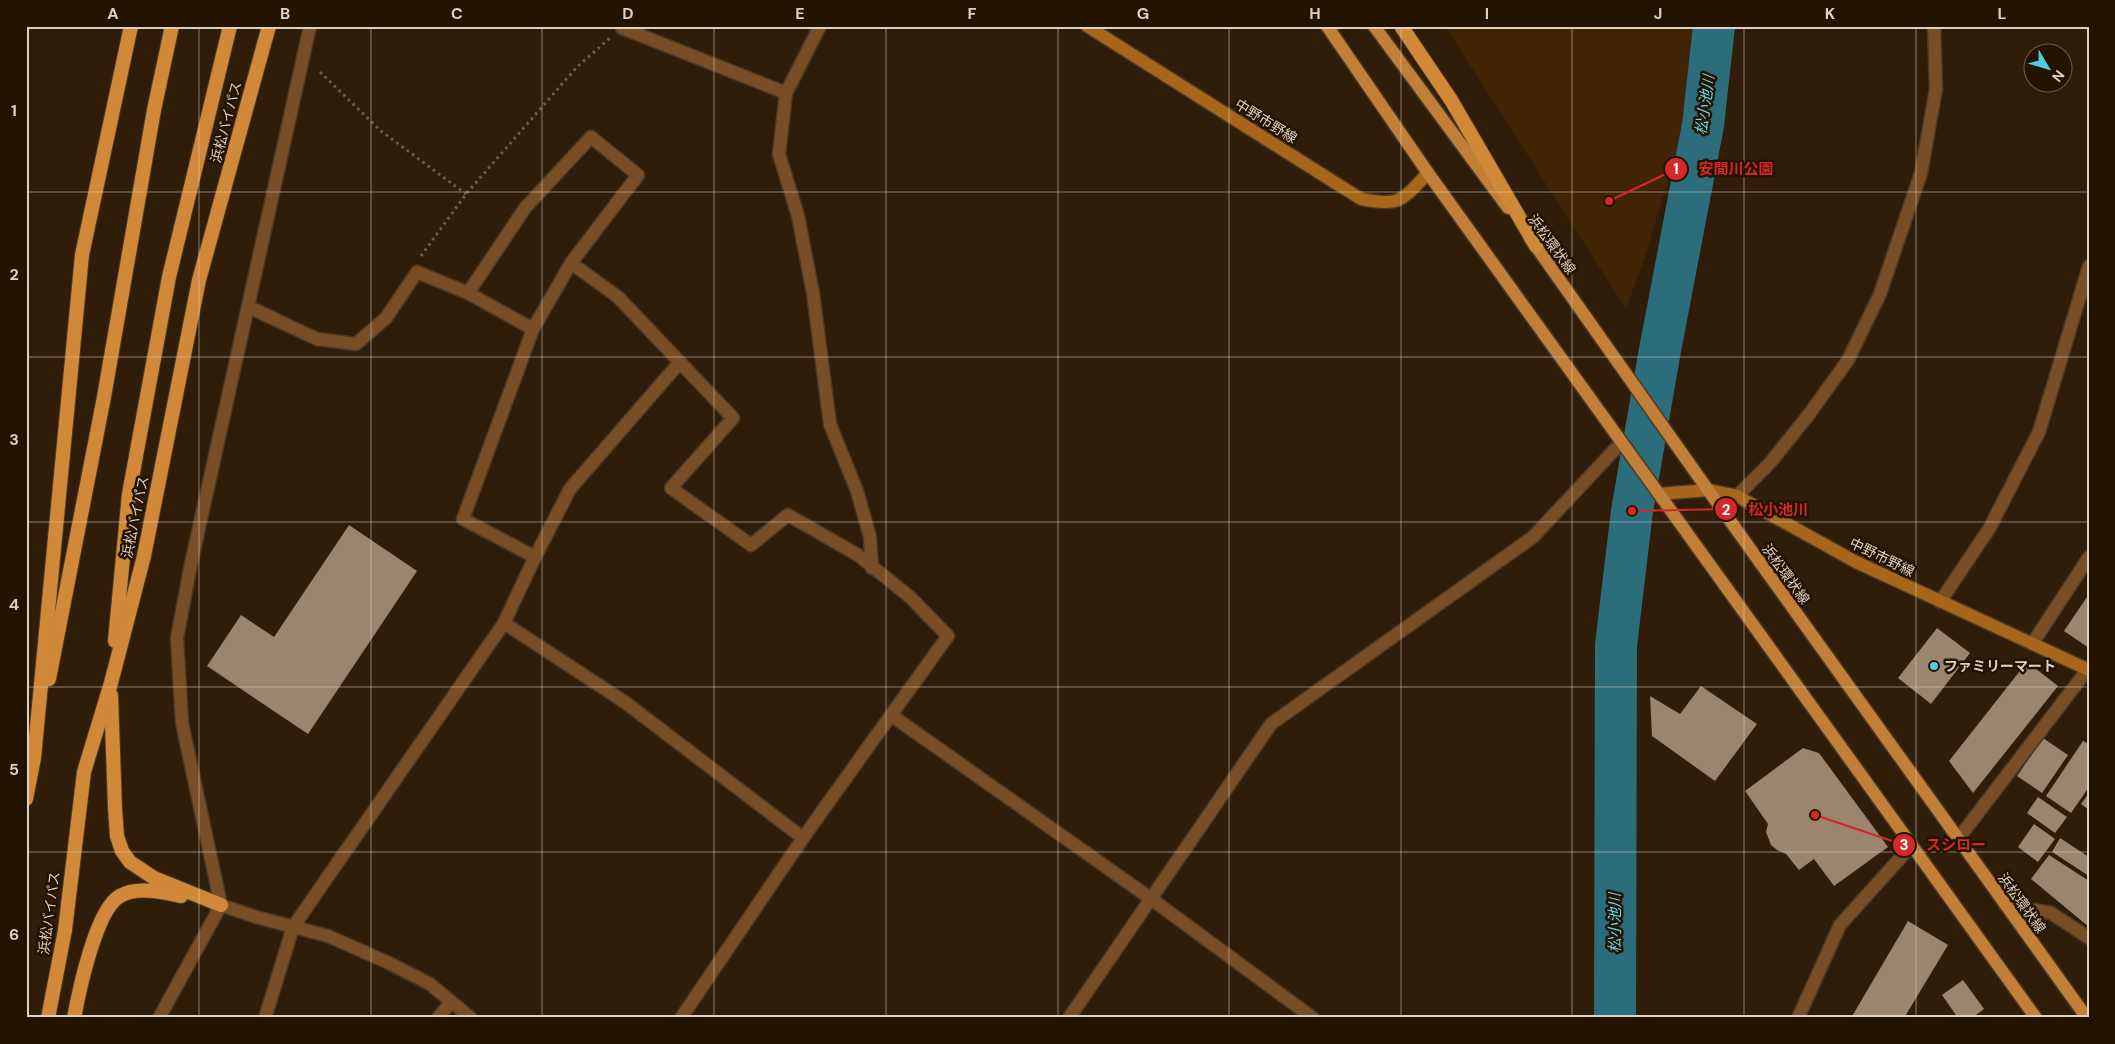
<svg xmlns="http://www.w3.org/2000/svg" width="2115" height="1044" font-family="'DM Sans','Noto Sans JP',sans-serif">
	<style>
		.green { fill: #412403 }
		.lines { fill: none; stroke-linecap: round; stroke-linejoin: round }
		.river { stroke: #2b6d7a; stroke-width: 42 }
		.building { fill: #9c856f }
		.minor-casing { stroke: #4b3927; stroke-width: 15 }
		.secondary-casing { stroke: #4b3927; stroke-width: 15 }
		.primary-casing { stroke: #4b3927; stroke-width: 15 }
		.trunk-casing { stroke: #4b3927; stroke-width: 16 }
		.path { stroke: #6f5f4e; stroke-width: 3; stroke-dasharray: 2.5 4; stroke-linecap: butt }
		.minor { stroke: #774e25; stroke-width: 12 }
		.secondary { stroke: #a7661a; stroke-width: 12 }
		.primary { stroke: #c17f38; stroke-width: 12 }
		.trunk { stroke: #d18838; stroke-width: 14 }
		.grid { fill: none; stroke: #ddd0c4; stroke-width: 1; stroke-opacity: 0.55 }
		.poi-dot { fill: #56c9e1; stroke: #251302; stroke-width: 2 }
		.labels { text-anchor: middle; dominant-baseline: central; stroke-width: 5; stroke-linejoin: round; paint-order: stroke }
		.street-label { font-size: 14px; fill: #ddd0c4; stroke: #251302 }
		.poi-label { font-size: 14px; font-weight: bold; fill: #ddd0c4; stroke: #251302; text-anchor: start }
		.water-label { font-size: 15px; font-style: italic; fill: #62dff8; stroke: #251302 }
		.leader { fill: none; stroke: #d62828; stroke-width: 2 }
		.callout-dot { fill: #d62828; stroke: #251302; stroke-width: 2 }
		.mark-label { font-size: 15px; text-anchor: middle; font-weight: bold; fill: #fff }
		.callout-label { font-size: 15px; text-anchor: middle; font-weight: bold; fill: #d62828; stroke: #251302; stroke-width: 5; stroke-linejoin: round; paint-order: stroke }
		.neatline { fill: none; stroke: #ddd0c4; stroke-width: 2 }
		.grid-label { font-size: 16px; text-anchor: middle; font-weight: bold; fill: #ddd0c4 }
	</style>
	<rect width="100%" height="100%" fill="#2f1c09"/>
	<path class="green" d="M1445 26H1696L1678 146 1645 257 1626 309Z"/>
	<g class="lines">
		<path class="river" d="M1615 1018 1616 645 1632 511 1660 350 1703 125 1714 26"/>
	</g>
	<g class="building">
		<path d="M349 525 417 571 308 734 207 666 241 615 274 637Z"/>
		<path d="M2089 594V648L2064 631Z"/>
		<path d="M1937 628 1970 653 1931 704 1898 678Z"/>
		<path d="M2027 662 2058 686 1973 793 1949 761Z"/>
		<path d="M1701 686 1757 724 1715 781 1652 736 1650 696 1680 714Z"/>
		<path d="M2043 738 2068 755 2042 793 2017 776Z"/>
		<path d="M2083 741 2089 744V787L2071 813 2046 796Z"/>
		<path d="M1803 748 1819 753 1888 847 1834 886 1814 859 1799 870 1786 854 1777 850 1771 845 1766 832 1768 824 1745 791Z"/>
		<path d="M2089 793V810L2081 804Z"/>
		<path d="M2038 797 2067 817 2055 833 2027 813Z"/>
		<path d="M2034 824 2055 839 2038 862 2018 847Z"/>
		<path d="M2060 838 2089 857V876L2052 852Z"/>
		<path d="M2049 855 2089 881V927L2031 879Z"/>
		<path d="M1908 921 1948 945 1904 1018H1851Z"/>
		<path d="M1963 980 1984 1009 1972 1018H1958L1942 995Z"/>
	</g>
	<g class="lines">
		<g class="minor-casing">
			<g id="minor">
				<path d="M624 26 622 28 786 93"/>
				<path d="M820 26 786 93 779 154 798 216 813 293 830 424 857 491 870 537 872 568"/>
				<path d="M571 263 618 297 733 418 671 488 751 545 788 515 858 555 910 597 948 636 891 715"/>
				<path d="M468 293 533 329"/>
				<path d="M249 307 317 339 356 344 386 318 417 272 468 293 525 208 591 137 638 175 571 263 533 329 463 519 535 557 504 623 626 703 803 838"/>
				<path d="M1737 496 1770 463 1810 413 1848 360 1880 294 1921 173 1936 89 1934 26"/>
				<path d="M535 557 570 489 680 362"/>
				<path d="M1940 602 1989 529 2039 432 2089 266"/>
				<path d="M2032 644 2089 557"/>
				<path d="M1958 839 2088 669"/>
				<path d="M221 905 256 917 328 936 389 963 430 984 471 1018"/>
				<path d="M2005 905 2051 913 2089 938"/>
				<path d="M159 1018 221 905 182 723 177 638 191 564 310 26"/>
				<path d="M265 1018 293 927 504 623"/>
				<path d="M438 1018 451 1002"/>
				<path d="M681 1018 803 838 891 715 1150 898 1313 1018"/>
				<path d="M1069 1018 1271 724 1533 537 1621 443"/>
				<path d="M1798 1018 1840 925 1912 845"/>
			</g>
		</g>
		<g class="secondary-casing">
			<g id="secondary">
				<path d="M1087 26 1361 199C1401 207 1402 200 1428 173"/>
				<path d="M1659 494 1708 490 1737 496 1856 562 2089 670"/>
			</g>
		</g>
		<g class="primary-casing">
			<g id="primary">
				<path d="M1327 26 1428 173 2036 1018"/>
				<path d="M1374 26 1508 208"/>
				<path d="M1530 238 1708 490 2087 1018"/>
			</g>
		</g>
		<g class="trunk-casing">
			<g id="trunk">
				<path d="M1401 26 1451 100 1536 246"/>
				<path d="M115 641 129 494 169 277 230 26"/>
				<path d="M49 679 104 397 154 110 172 26"/>
				<path d="M111 695 115 808 117 836 122 851 130 862 154 878 221 905"/>
				<path d="M26 799 34 758 82 255 131 26"/>
				<path d="M48 1018 65 930 84 772 111 683 144 556 199 280 269 26"/>
				<path d="M74 1018C79 991 96 909 120 896 137 886 163 892 181 896"/>
			</g>
		</g>
		<g class="path">
			<path d="M320 72 381 131 466 194"/>
			<path d="M421 256 466 194 576 68 610 38"/>
		</g>
		<use href="#minor" class="minor"/>
		<use href="#secondary" class="secondary"/>
		<use href="#primary" class="primary"/>
		<use href="#trunk" class="trunk"/>
	</g>
	<path class="grid" d="M199 26V1018M371 26V1018M542 26V1018M714 26V1018M886 26V1018M1058 26V1018M1229 26V1018M1401 26V1018M1572 26V1018M1744 26V1018M1916 26V1018M26 192H2089M26 357H2089M26 522H2089M26 687H2089M26 852H2089"/>
	<circle class="poi-dot" cx="1934" cy="666" r="5"/>
	<g class="labels">
		<g class="street-label">
			<text transform="translate(1266 121) rotate(32)">中野市野線</text>
			<text transform="translate(226 122) rotate(-75)">浜松バイパス</text>
			<text transform="translate(1552 244) rotate(54)">浜松環状線</text>
			<text transform="translate(135 517) rotate(-78)">浜松バイパス</text>
			<text transform="translate(1882 557) rotate(26)">中野市野線</text>
			<text transform="translate(1786 574) rotate(54)">浜松環状線</text>
			<text transform="translate(2022 903) rotate(54)">浜松環状線</text>
			<text transform="translate(49 913) rotate(-82)">浜松バイパス</text>
		</g>
		<g class="poi-label">
			<text x="1944" y="666">ファミリーマート</text>
		</g>
		<g class="water-label">
			<text transform="translate(1705 105) rotate(-82)">松小池川</text>
			<text transform="translate(1615 923) rotate(-90)">松小池川</text>
		</g>
	</g>
	<path class="leader" d="M1609 201L1676 169M1632 511L1726 509M1815 815L1904 845"/>
	<g class="callout-dot">
		<circle cx="1609" cy="201" r="5"/>
		<circle cx="1632" cy="511" r="5"/>
		<circle cx="1815" cy="815" r="5"/>
		<circle cx="1676" cy="169" r="12"/>
		<circle cx="1726" cy="509" r="12"/>
		<circle cx="1904" cy="845" r="12"/>
	</g>
	<g class="mark-label">
		<text x="1676" y="174">1</text>
		<text x="1726" y="515">2</text>
		<text x="1904" y="850">3</text>
	</g>
	<g class="callout-label">
		<text x="1736" y="174">安間川公園</text>
		<text x="1778" y="515">松小池川</text>
		<text x="1956" y="850">スシロー</text>
	</g>
	<rect width="2115" height="1044" fill="none" stroke="#251302" stroke-width="55"/>
	<g transform="translate(2048 68) rotate(128)"><circle r="24" fill="#251302" stroke="#6f5f50"/>
	<path d="M0-4L9 19L0 12L-9 19Z" fill="#56c9e1"/>
	<text y="-8" font-size="14" font-weight="bold" text-anchor="middle" fill="#ddd0c4">N</text>
	</g>
	<rect x="28" y="28" width="2060" height="988" class="neatline"/>
	<g class="grid-label">
		<text x="113" y="19">A</text>
		<text x="285" y="19">B</text>
		<text x="457" y="19">C</text>
		<text x="628" y="19">D</text>
		<text x="800" y="19">E</text>
		<text x="972" y="19">F</text>
		<text x="1143" y="19">G</text>
		<text x="1315" y="19">H</text>
		<text x="1487" y="19">I</text>
		<text x="1658" y="19">J</text>
		<text x="1830" y="19">K</text>
		<text x="2002" y="19">L</text>
		<text x="14" y="116">1</text>
		<text x="14" y="280">2</text>
		<text x="14" y="445">3</text>
		<text x="14" y="610">4</text>
		<text x="14" y="775">5</text>
		<text x="14" y="940">6</text>
	</g>
</svg>
